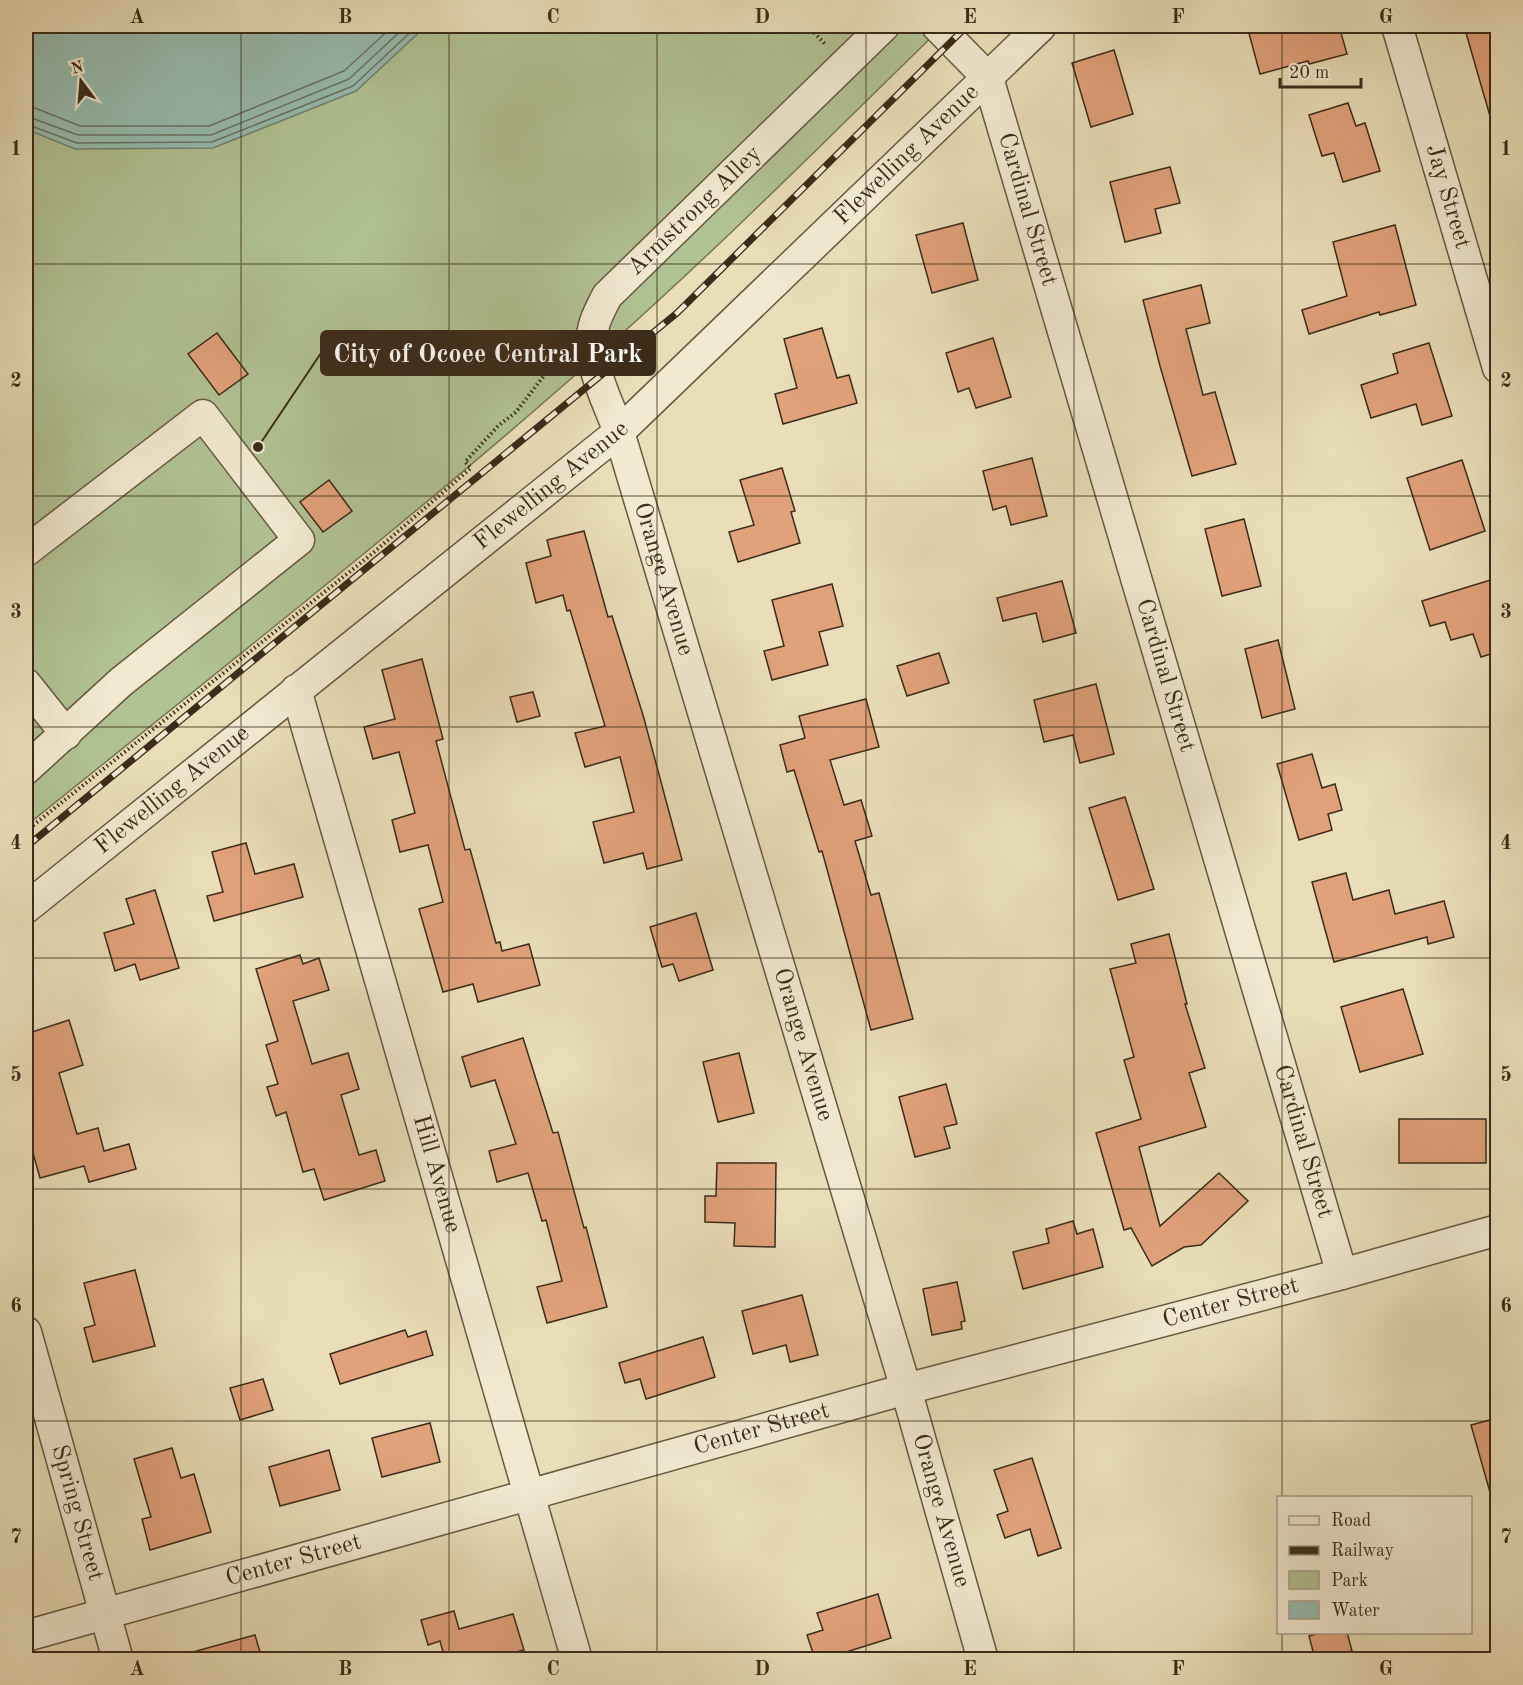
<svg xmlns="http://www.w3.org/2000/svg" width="1523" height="1685" font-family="'Old Standard TT',serif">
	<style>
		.green { fill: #b1c293; stroke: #767656; stroke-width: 1.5 }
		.water { fill: #97bcb0; stroke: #728274; stroke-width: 1.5 }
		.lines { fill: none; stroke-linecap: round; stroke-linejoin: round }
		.shore { stroke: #697464; stroke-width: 1.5 }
		.building { fill: #e1a17b; stroke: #3b2b19; stroke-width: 1.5 }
		.minor-casing { stroke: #665841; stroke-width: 33 }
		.path { stroke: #3b2b19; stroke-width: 4; stroke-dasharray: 1.5 3; stroke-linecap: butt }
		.minor { stroke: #f1ead1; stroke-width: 30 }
		.rail-casing { stroke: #3b2b19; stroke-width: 7 }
		.rail { stroke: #f1ead1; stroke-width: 4.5; stroke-dasharray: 14; stroke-linecap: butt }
		.grid { fill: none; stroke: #3b2b19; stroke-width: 1.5; stroke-opacity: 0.55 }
		.labels { text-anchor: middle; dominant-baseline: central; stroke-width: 4.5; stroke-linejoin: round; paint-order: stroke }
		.street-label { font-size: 24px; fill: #3b2b19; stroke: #f1ead1 }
		.leader { fill: none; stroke: #3b2b19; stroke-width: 2 }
		.callout-dot { fill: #3b2b19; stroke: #f1ead1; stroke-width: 2 }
		.callout { fill: #3b2b19; stroke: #3b2b19; stroke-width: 2 }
		.callout-label { font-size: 26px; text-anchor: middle; font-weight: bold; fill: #fff }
		.neatline { fill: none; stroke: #3b2b19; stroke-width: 2 }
		.grid-label { font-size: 20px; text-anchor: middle; font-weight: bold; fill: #3b2b19 }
	</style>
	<rect width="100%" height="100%" fill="#e9deb8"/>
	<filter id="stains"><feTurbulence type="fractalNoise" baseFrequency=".00333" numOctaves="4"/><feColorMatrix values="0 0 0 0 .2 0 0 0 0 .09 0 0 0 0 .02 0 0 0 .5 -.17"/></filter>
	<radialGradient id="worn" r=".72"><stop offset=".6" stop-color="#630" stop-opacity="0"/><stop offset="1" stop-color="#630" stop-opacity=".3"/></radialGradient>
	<path class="green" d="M26 26H943C832 134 723 244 607 347 419 514 221 669 26 826Z"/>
	<path class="water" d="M26 26H426L356 91 213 148 75 149 26 129Z"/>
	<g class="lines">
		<g class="shore">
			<path d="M26 107 35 108 80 126H209L344 71 393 26"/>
			<path d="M26 116 78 135H211L349 79 406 26"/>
			<path d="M26 124 77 143 212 142 353 86 417 26"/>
		</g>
	</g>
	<g class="building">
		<path d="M1247 26H1339L1347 54 1309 64 1308 61 1260 74Z"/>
		<path d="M1464 26H1497V123H1492Z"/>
		<path d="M1114 50 1133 114 1091 127 1072 63Z"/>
		<path d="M1348 103 1356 126 1365 123 1380 171 1343 182 1334 153 1322 156 1309 115Z"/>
		<path d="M1170 167 1180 203 1155 209 1161 233 1125 242 1110 182Z"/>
		<path d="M963 223 978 280 932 293 916 235Z"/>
		<path d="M1395 225 1416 305 1380 315 1379 312 1309 334 1302 310 1347 296 1333 242Z"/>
		<path d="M1201 285 1210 323 1186 329 1203 395 1215 392 1236 464 1192 476 1160 366 1143 300Z"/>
		<path d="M822 328 837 378 849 375 857 403 783 424 775 394 797 388 784 339Z"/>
		<path d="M217 333 248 374 219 395 188 354Z"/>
		<path d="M993 338 1011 397 976 408 969 388 958 392 946 353Z"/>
		<path d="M1429 343 1452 416 1422 425 1416 404 1371 418 1361 385 1398 373 1393 354Z"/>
		<path d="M1032 458 1047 516 1011 525 1006 506 993 510 983 471Z"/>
		<path d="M1462 460 1485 531 1430 550 1407 478Z"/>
		<path d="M782 468 795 511 791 512 800 543 738 562 729 532 754 525 740 480Z"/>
		<path d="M329 480 352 511 323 532 300 502Z"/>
		<path d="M1244 519 1261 586 1222 596 1205 529Z"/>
		<path d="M584 531 608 617 612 616 643 715 682 860 647 869 643 853 604 863 593 822 634 812 620 757 585 767 575 733 605 726 570 610 567 611 563 595 536 603 526 563 551 556 547 540Z"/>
		<path d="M1497 578V652L1481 657 1473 634 1451 640 1445 622 1430 626 1422 601Z"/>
		<path d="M1062 581 1076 633 1043 642 1036 613 1003 621 997 598Z"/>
		<path d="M832 584 843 626 819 632 828 665 772 680 764 651 784 646 772 600Z"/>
		<path d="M1278 640 1295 709 1262 718 1245 649Z"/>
		<path d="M939 653 949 683 907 696 897 666Z"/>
		<path d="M422 659 443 739 436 741 465 850 470 849 496 943 500 942 502 951 529 944 540 985 478 1002 473 984 443 992 419 909 443 902 428 845 400 852 392 820 415 813 399 752 373 759 364 727 395 719 382 670Z"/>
		<path d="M1096 684 1114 754 1080 763 1073 735 1044 742 1034 700Z"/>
		<path d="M533 692 540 716 517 722 510 697Z"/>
		<path d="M866 699 879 747 830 760 844 805 861 800 872 836 855 841 871 895 879 893 913 1019 871 1030 822 851 819 852 794 770 787 772 780 745 805 738 799 716Z"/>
		<path d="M1312 754 1322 788 1335 784 1342 810 1328 814 1332 830 1299 840 1277 764Z"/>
		<path d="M1125 797 1154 889 1118 900 1089 808Z"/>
		<path d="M246 843 255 874 294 864 303 897 214 921 207 896 223 892 212 852Z"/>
		<path d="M1346 873 1353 900 1389 890 1395 914 1444 901 1454 937 1428 944 1427 937 1334 962 1312 882Z"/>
		<path d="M155 890 179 968 140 980 135 964 115 971 104 933 134 924 126 899Z"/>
		<path d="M696 913 713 970 679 981 673 964 662 967 650 927Z"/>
		<path d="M1169 934 1187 1004H1185L1205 1068 1189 1073 1206 1127 1139 1147 1160 1226 1219 1173 1248 1201 1201 1245 1184 1247 1152 1266 1131 1228 1124 1230 1096 1133 1141 1119 1124 1060 1134 1057 1110 969 1136 963 1131 944Z"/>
		<path d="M300 955 303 964 319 958 329 990 293 1001 312 1064 348 1053 359 1089 341 1095 359 1155 376 1150 385 1181 324 1200 314 1169 303 1172 286 1112 276 1116 267 1087 278 1084 266 1045 278 1041 256 969Z"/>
		<path d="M1403 989 1423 1054 1360 1072 1341 1007Z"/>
		<path d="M69 1020 83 1065 59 1073 77 1134 98 1128 104 1151 129 1144 136 1169 89 1182 84 1166 40 1178 26 1128V1034Z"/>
		<path d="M523 1038 553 1133 558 1132 584 1228 586 1227 607 1307 547 1323 537 1287 562 1281 546 1220 542 1221 528 1173 497 1182 489 1151 516 1144 495 1080 471 1087 462 1057Z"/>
		<path d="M739 1053 754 1113 718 1122 703 1062Z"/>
		<path d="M946 1084 957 1124 944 1127 950 1148 915 1157 899 1097Z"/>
		<rect x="1399" y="1119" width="87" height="44"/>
		<path d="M717 1163H776L775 1247 734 1246 735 1223 705 1222V1196H716Z"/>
		<path d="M1073 1221 1077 1234 1093 1229 1103 1267 1023 1289 1013 1252 1049 1243 1046 1229Z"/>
		<path d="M135 1270 155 1346 93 1362 84 1328 95 1325 84 1283Z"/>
		<path d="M957 1282 965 1321 961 1322 962 1329 932 1335 923 1289Z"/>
		<path d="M802 1295 818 1355 790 1362 786 1345 753 1354 742 1311Z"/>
		<path d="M405 1330 408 1337 426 1331 433 1355 340 1384 330 1354Z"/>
		<path d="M703 1337 715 1377 646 1399 640 1379 625 1383 619 1363Z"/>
		<path d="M263 1379 273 1410 240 1420 230 1388Z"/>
		<path d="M1497 1418V1495L1491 1496 1471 1425Z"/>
		<path d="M430 1423 440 1462 382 1477 372 1438Z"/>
		<path d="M172 1448 181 1478 194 1474 211 1532 150 1550 142 1519 151 1517 134 1459Z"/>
		<path d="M329 1450 340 1490 280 1506 269 1467Z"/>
		<path d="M1032 1458 1061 1548 1038 1556 1030 1529 1005 1538 997 1515 1008 1511 994 1470Z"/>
		<path d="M878 1594 891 1638 824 1659H815L807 1635 823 1630 817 1613Z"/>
		<path d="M454 1611 459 1629 513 1614 524 1650 490 1659H445L440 1641 428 1645 421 1620Z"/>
		<path d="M1324 1632H1347L1352 1651 1315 1659 1309 1636Z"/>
		<path d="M255 1635 262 1659H190L189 1653Z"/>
	</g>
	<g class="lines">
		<g class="minor-casing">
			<g id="minor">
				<path id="s1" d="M884 26 607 296C603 304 598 313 595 322 583 357 607 399 619 432L906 1389 983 1660"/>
				<path id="s2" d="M937 26 988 78 1342 1274"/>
				<path id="s3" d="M1397 26 1498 368"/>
				<path d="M26 551 203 415 299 540 121 682 26 769"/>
				<path d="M26 684 66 734"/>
				<path id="s4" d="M296 690 577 1660"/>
				<path id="s5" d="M26 908 619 432 1041 26"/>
				<path id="s6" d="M26 1332 118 1660"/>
				<path id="s7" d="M26 1636 906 1389 1342 1274 1498 1230"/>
			</g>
		</g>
		<g class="path">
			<path d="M808 26 826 45"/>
			<path d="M26 831 373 553 471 468 465 462 498 426 516 412 563 351"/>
		</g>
		<use href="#minor" class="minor"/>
		<g class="rail-casing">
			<path id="rail" d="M26 847 677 313 967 26"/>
		</g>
		<use href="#rail" class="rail"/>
	</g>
	<path class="grid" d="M241 26V1660M449 26V1660M657 26V1660M866 26V1660M1074 26V1660M1282 26V1498M26 264H1498M26 496H1498M26 727H1498M26 958H1498M26 1189H1498M26 1421H1498M1282 1632V1660"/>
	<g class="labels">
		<g class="street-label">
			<text stroke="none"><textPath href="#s5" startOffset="1160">Flewelling Avenue</textPath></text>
			<text stroke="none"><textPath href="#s3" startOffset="178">Jay Street</textPath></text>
			<text stroke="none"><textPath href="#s2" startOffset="210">Cardinal Street</textPath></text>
			<text transform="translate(695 211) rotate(-44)">Armstrong Alley</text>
			<text stroke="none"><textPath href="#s5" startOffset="674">Flewelling Avenue</textPath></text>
			<text stroke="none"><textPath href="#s1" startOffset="684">Orange Avenue</textPath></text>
			<text stroke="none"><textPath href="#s2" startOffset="696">Cardinal Street</textPath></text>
			<text stroke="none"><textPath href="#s5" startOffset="188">Flewelling Avenue</textPath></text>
			<text stroke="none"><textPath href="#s1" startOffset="1170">Orange Avenue</textPath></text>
			<text stroke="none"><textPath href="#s2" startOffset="1182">Cardinal Street</textPath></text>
			<text stroke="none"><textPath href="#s4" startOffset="504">Hill Avenue</textPath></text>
			<text stroke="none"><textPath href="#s7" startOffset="1250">Center Street</textPath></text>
			<text stroke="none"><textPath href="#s7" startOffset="764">Center Street</textPath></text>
			<text stroke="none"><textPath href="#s1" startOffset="1656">Orange Avenue</textPath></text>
			<text stroke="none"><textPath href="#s6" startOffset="188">Spring Street</textPath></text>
			<text stroke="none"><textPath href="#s7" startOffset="278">Center Street</textPath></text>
		</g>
	</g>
	<path class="leader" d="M258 447L321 353"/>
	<circle class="callout-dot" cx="258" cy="447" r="6"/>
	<rect class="callout" x="321" y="331" width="334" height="44" rx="6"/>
	<g class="callout-label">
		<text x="488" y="362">City of Ocoee Central Park</text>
	</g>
	<rect width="1523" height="1685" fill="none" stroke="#e9deb8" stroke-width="66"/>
	<rect x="1277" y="1496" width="195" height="138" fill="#f1ead1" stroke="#a89e87" stroke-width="1.5"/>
	<rect x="1289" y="1516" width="30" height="9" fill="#f1ead1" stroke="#a89e87" stroke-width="1.5"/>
	<text x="1331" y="1526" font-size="18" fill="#3b2b19">Road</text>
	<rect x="1289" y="1546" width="30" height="9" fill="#3b2b19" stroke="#a89e87" stroke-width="1.5"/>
	<text x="1331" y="1556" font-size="18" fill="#3b2b19">Railway</text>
	<rect x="1289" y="1571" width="30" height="18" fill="#b1c293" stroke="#a89e87" stroke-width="1.5"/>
	<text x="1331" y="1586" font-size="18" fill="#3b2b19">Park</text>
	<rect x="1289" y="1601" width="30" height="18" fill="#97bcb0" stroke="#a89e87" stroke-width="1.5"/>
	<text x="1331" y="1616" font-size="18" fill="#3b2b19">Water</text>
	<g transform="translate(81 81) rotate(344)" stroke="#f1ead1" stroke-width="4.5" paint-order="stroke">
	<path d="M0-4.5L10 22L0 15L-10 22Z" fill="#3b2b19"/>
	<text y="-9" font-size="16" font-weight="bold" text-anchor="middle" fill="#3b2b19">N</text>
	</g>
	<path d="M1280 78v9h81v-9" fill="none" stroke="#3b2b19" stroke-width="3"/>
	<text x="1289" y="78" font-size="18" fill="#3b2b19" stroke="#f1ead1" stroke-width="4.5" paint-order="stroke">20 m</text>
	<rect x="33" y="33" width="1457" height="1619" class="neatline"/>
	<g class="grid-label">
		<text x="137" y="23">A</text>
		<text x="345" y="23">B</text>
		<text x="553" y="23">C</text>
		<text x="762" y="23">D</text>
		<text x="970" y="23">E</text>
		<text x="1178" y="23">F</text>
		<text x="1386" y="23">G</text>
		<text x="16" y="155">1</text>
		<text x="1506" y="155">1</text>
		<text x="16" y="387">2</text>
		<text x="1506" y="387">2</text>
		<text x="16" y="618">3</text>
		<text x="1506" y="618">3</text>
		<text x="16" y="849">4</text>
		<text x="1506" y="849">4</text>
		<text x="16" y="1081">5</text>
		<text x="1506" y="1081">5</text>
		<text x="16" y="1312">6</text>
		<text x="1506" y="1312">6</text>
		<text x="16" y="1543">7</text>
		<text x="1506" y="1543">7</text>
		<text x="137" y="1675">A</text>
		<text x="345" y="1675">B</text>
		<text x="553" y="1675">C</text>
		<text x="762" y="1675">D</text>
		<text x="970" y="1675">E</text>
		<text x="1178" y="1675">F</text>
		<text x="1386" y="1675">G</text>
	</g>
	<rect width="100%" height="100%" filter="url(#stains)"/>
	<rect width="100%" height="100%" fill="url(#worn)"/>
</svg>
